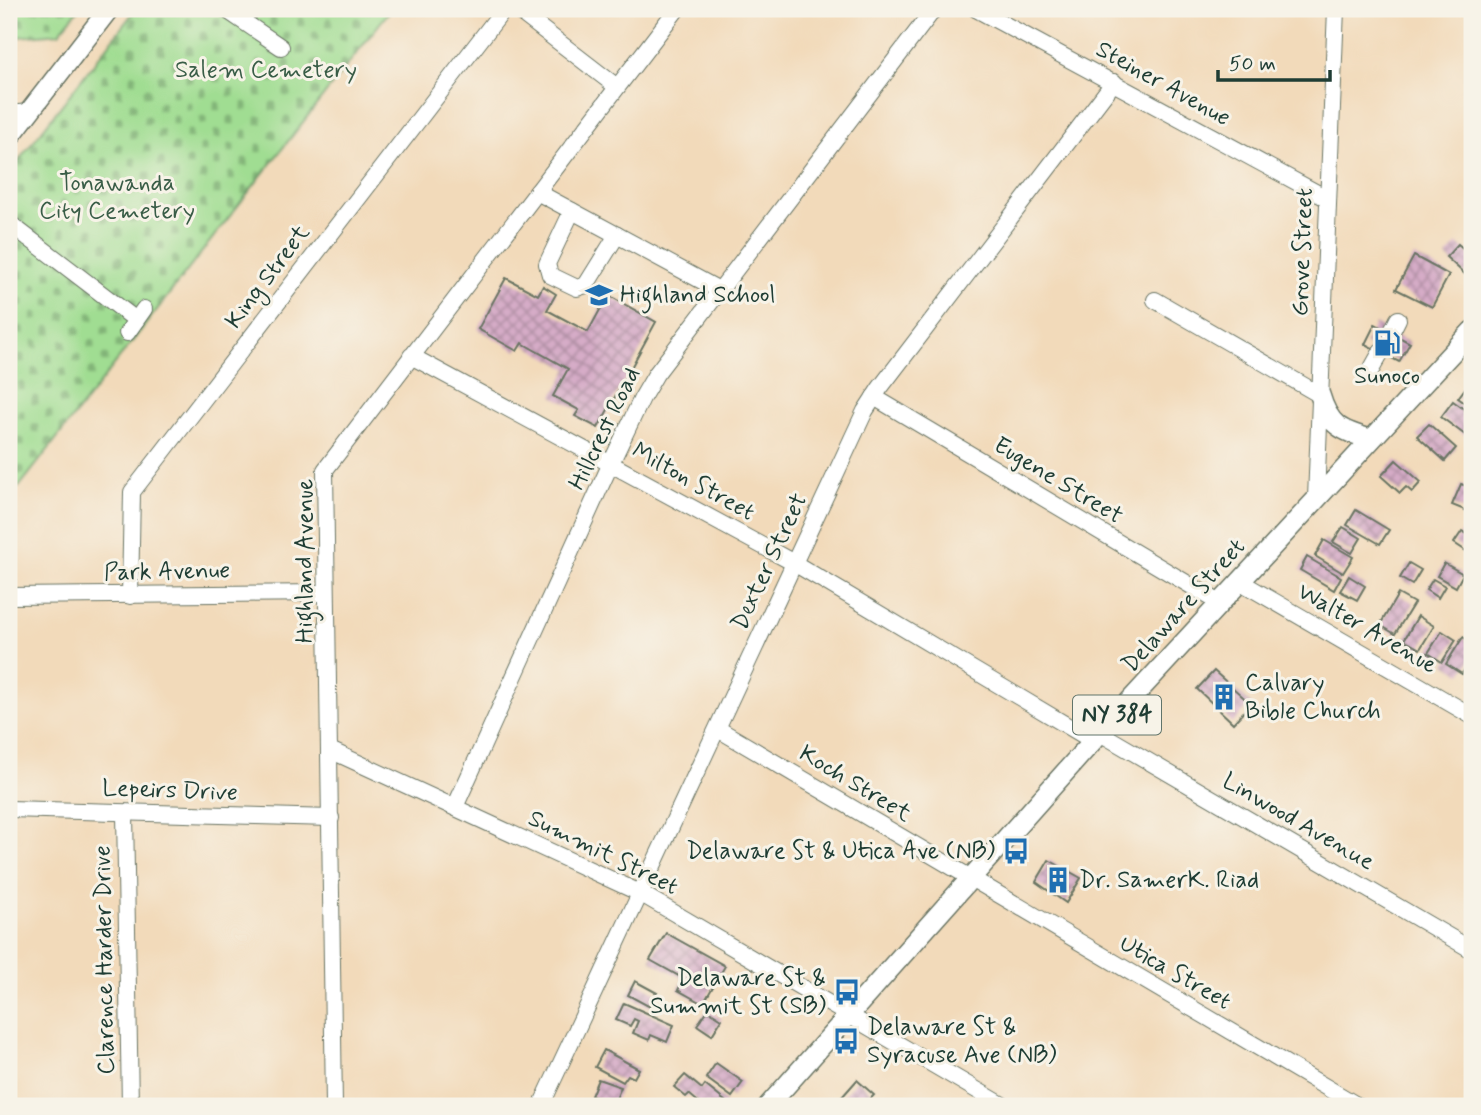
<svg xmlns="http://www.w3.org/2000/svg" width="1481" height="1115" font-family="Mynerve,sans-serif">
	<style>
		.cemetery { fill: url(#cemetery-stones); stroke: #608d63; stroke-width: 2 }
		.building { fill: url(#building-cross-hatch) }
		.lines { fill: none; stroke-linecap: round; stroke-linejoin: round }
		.minor-casing { stroke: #697463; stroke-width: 18 }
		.major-casing { stroke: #697463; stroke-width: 22 }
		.minor { stroke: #fff; stroke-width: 16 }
		.major { stroke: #fff; stroke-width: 19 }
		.labels { text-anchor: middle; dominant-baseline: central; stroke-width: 6; stroke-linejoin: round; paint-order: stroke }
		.shield { fill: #f7f3e8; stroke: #60746a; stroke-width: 2 }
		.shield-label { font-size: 23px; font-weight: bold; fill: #1f3d34 }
		.park-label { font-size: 24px; fill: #395d47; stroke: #f7f3e8 }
		.street-label { font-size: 24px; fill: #1f3d34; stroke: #f7f3e8 }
		.poi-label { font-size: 24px; fill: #1f3d34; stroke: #f7f3e8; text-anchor: start }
	</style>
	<defs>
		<pattern id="cemetery-stones" width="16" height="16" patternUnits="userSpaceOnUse" patternTransform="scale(1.75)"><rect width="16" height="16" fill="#a0dd92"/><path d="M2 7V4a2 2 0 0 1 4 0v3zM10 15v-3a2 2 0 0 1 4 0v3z" fill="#82b478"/></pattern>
		<pattern id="building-cross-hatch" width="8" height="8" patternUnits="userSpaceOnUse" patternTransform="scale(1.75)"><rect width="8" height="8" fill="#d6acc7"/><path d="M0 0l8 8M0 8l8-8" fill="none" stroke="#ad8da2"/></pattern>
	</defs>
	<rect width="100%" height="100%" fill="#f7f3e8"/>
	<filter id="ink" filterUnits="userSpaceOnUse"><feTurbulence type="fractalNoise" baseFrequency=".0143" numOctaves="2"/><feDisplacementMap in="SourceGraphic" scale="14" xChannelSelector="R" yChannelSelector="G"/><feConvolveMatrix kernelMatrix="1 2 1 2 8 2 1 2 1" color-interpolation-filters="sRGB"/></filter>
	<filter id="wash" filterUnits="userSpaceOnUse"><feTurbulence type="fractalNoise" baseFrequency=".00686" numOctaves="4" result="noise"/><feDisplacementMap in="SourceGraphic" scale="28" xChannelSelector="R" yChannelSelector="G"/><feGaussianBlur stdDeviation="1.57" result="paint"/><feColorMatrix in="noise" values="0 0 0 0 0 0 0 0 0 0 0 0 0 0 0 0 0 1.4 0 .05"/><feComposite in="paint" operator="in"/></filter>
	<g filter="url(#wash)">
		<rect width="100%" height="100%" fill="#f2daba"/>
		<g class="cemetery">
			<path d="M9 9H79L59 33 9 38Z"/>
			<path d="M136 9H391L19 487H9V173Z"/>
		</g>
		<g id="blocks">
			<g class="building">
				<path d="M1458 244 1472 256V270L1467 276 1446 257Z"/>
				<path d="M1414 256 1449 275 1432 307 1396 289Z"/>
				<path d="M506 278 538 295 543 286 556 294 547 310 588 332 608 295 656 322 598 428 575 416 579 410 553 396 568 369 522 343 517 351 478 329Z"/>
				<path d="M1375 324 1410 343 1399 362 1365 344Z"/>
				<path d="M1469 383 1472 385V408L1458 398Z"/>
				<path d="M1453 401 1472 415V435L1468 432 1465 435 1441 417Z"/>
				<path d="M1429 424 1456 448 1445 461 1417 436Z"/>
				<path d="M1396 460 1421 482 1412 492 1406 487 1400 493 1381 476Z"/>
				<path d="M1461 484 1472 488V513L1452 505Z"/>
				<path d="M1356 510 1389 530 1380 544 1347 525Z"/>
				<path d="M1343 527 1361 538 1352 553 1333 542Z"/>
				<path d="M1462 531 1472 537V555L1454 543Z"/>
				<path d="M1324 540 1353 557 1343 573 1315 556Z"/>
				<path d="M1307 557 1341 577 1334 590 1300 570Z"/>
				<path d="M1409 563 1421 570 1412 585 1400 578Z"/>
				<path d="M1444 563 1463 574 1456 587 1437 576Z"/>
				<path d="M1349 576 1365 586 1357 600 1340 591Z"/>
				<path d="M1433 579 1445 586 1438 598 1426 590Z"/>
				<path d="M1398 594 1414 603 1395 634 1380 625Z"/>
				<path d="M1418 616 1434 626 1420 649 1404 640Z"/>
				<path d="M1442 631 1456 640 1442 662 1428 653Z"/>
				<path d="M1463 637 1472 643V657L1462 674 1446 664Z"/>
				<path d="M1214 671 1251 704 1233 723 1197 689Z"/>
				<path d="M1049 860 1081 878 1066 903 1036 882Z"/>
				<path d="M666 933 725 966 703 1004 678 990 684 979 650 960Z"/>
				<path d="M635 981 657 993 650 1007 628 995Z"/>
				<path d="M624 1003 674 1025 667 1042 651 1035 649 1040 633 1033 638 1021 634 1019 630 1026 616 1020Z"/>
				<path d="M708 1010 722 1019 712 1035 697 1025Z"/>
				<path d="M604 1050 639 1069 634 1078 628 1075 623 1082 595 1067Z"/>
				<path d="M716 1063 743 1082 732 1097 706 1078Z"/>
				<path d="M685 1075 702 1089 705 1085 726 1102 723 1106H703L689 1094 686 1097 674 1087Z"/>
				<path d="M598 1079 621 1087 614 1104 591 1096Z"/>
				<path d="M857 1080 874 1095 864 1106H834Z"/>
			</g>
		</g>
	</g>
	<g filter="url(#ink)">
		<use href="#blocks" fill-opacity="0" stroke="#697463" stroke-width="2"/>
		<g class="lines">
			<g class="minor-casing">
				<g id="minor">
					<path d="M225 9 281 47"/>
					<path d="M516 9 617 87"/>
					<path d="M976 9 1328 199"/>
					<path d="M9 114 29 112"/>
					<path d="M537 192 719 290"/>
					<path d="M572 211 547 264 550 275 577 288 586 285 617 235"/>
					<path d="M9 223 136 320"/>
					<path d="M1155 300 1320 395"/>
					<path d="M127 333 144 309"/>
					<path d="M1391 333 1398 319"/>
					<path d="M411 356 794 563 1093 741"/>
					<path d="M1367 377 1381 352"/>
					<path d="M874 397 1220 603"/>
					<path d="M1316 498 1336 9"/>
					<path d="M1239 581 1472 716"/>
					<path d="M9 596 326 593"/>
					<path d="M130 596 132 492 504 9"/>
					<path d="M718 729 1358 1106"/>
					<path d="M1100 733 1472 950"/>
					<path d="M330 750 640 893 1004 1106"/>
					<path d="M455 807 611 463 642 398 656 374 934 9"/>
					<path d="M9 809 331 818"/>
					<path d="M125 813 130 1106"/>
					<path d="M334 1106 325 470 677 9"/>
					<path d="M541 1106 865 411 880 388 1114 82"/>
				</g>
			</g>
			<g class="major-casing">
				<g id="major">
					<path d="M9 138 109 9"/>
					<path d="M1320 395C1329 426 1341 431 1371 439"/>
					<path d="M768 1106 1100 733 1472 331"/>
				</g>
			</g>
			<use href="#minor" class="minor"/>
			<use href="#major" class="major"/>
		</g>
	</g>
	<defs>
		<g id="school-bare" transform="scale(2.1)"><path d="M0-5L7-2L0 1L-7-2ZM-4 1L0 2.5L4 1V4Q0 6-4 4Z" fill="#1f6fb2" stroke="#f7f3e8" stroke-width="2.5" paint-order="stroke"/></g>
		<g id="fuel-bare" transform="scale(2.1)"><path d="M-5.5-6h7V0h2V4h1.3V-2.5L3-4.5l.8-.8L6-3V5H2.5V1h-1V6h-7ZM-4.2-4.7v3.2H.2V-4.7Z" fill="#1f6fb2" stroke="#f7f3e8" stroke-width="2.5" paint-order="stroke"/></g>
		<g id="building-bare" transform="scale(2.1)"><path d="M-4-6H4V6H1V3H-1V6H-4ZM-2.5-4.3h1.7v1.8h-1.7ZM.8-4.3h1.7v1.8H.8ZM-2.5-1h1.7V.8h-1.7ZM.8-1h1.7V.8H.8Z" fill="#1f6fb2" stroke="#f7f3e8" stroke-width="2.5" paint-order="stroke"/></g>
		<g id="bus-bare" transform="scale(2.1)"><path d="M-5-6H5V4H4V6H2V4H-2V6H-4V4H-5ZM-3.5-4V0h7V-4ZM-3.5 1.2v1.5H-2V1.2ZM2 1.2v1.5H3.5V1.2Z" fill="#1f6fb2" stroke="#f7f3e8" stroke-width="2.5" paint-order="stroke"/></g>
	</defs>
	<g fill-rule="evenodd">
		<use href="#school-bare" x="599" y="295"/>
		<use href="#fuel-bare" x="1387" y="343"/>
		<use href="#building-bare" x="1224" y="697"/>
		<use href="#bus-bare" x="1016" y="851"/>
		<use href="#building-bare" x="1058" y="880"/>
		<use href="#bus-bare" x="847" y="992"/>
		<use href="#bus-bare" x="846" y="1041"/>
	</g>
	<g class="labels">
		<rect class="shield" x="1073" y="695.5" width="88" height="39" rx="5"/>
		<g class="shield-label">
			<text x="1117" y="715">NY 384</text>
		</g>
		<g class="park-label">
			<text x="266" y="70">Salem Cemetery</text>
			<text x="117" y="183">Tonawanda<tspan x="117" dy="28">City Cemetery</tspan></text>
		</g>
		<g class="street-label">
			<text transform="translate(1163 84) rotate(29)">Steiner Avenue</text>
			<text transform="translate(1303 252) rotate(-88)">Grove Street</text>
			<text transform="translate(268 277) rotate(-53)">King Street</text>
			<text transform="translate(605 429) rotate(-64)">Hillcrest Road</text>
			<text transform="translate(1058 481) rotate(31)">Eugene Street</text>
			<text transform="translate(693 482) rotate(29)">Milton Street</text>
			<text transform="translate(305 561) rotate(-90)">Highland Avenue</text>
			<text transform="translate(770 562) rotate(-65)">Dexter Street</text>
			<text transform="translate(167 572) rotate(-1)">Park Avenue</text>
			<text transform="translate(1184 606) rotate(-48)">Delaware Street</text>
			<text transform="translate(1367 629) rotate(30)">Walter Avenue</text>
			<text transform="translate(855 784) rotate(31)">Koch Street</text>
			<text transform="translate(170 791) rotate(2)">Lepeirs Drive</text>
			<text transform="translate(1298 822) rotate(30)">Linwood Avenue</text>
			<text transform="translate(603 853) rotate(26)">Summit Street</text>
			<text transform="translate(105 960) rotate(-91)">Clarence Harder Drive</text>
			<text transform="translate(1175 973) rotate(30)">Utica Street</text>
		</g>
		<g class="poi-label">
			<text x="620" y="295">Highland School</text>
			<text x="1387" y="376" text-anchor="middle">Sunoco</text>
			<text x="1245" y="683">Calvary<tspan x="1245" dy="28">Bible Church</tspan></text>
			<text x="995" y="851" text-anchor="end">Delaware St &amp; Utica Ave (NB)</text>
			<text x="1079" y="880">Dr. SamerK. Riad</text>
			<text x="826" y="978" text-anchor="end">Delaware St &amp;<tspan x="826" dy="28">Summit St (SB)</tspan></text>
			<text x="867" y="1027">Delaware St &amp;<tspan x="867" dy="28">Syracuse Ave (NB)</tspan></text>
		</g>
	</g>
	<rect width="1481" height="1115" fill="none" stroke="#f7f3e8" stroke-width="35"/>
	<path d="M1218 70v10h112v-10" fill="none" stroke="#1f3d34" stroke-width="3.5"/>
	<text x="1229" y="70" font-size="21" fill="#1f3d34" stroke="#f7f3e8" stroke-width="5" paint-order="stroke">50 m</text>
</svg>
